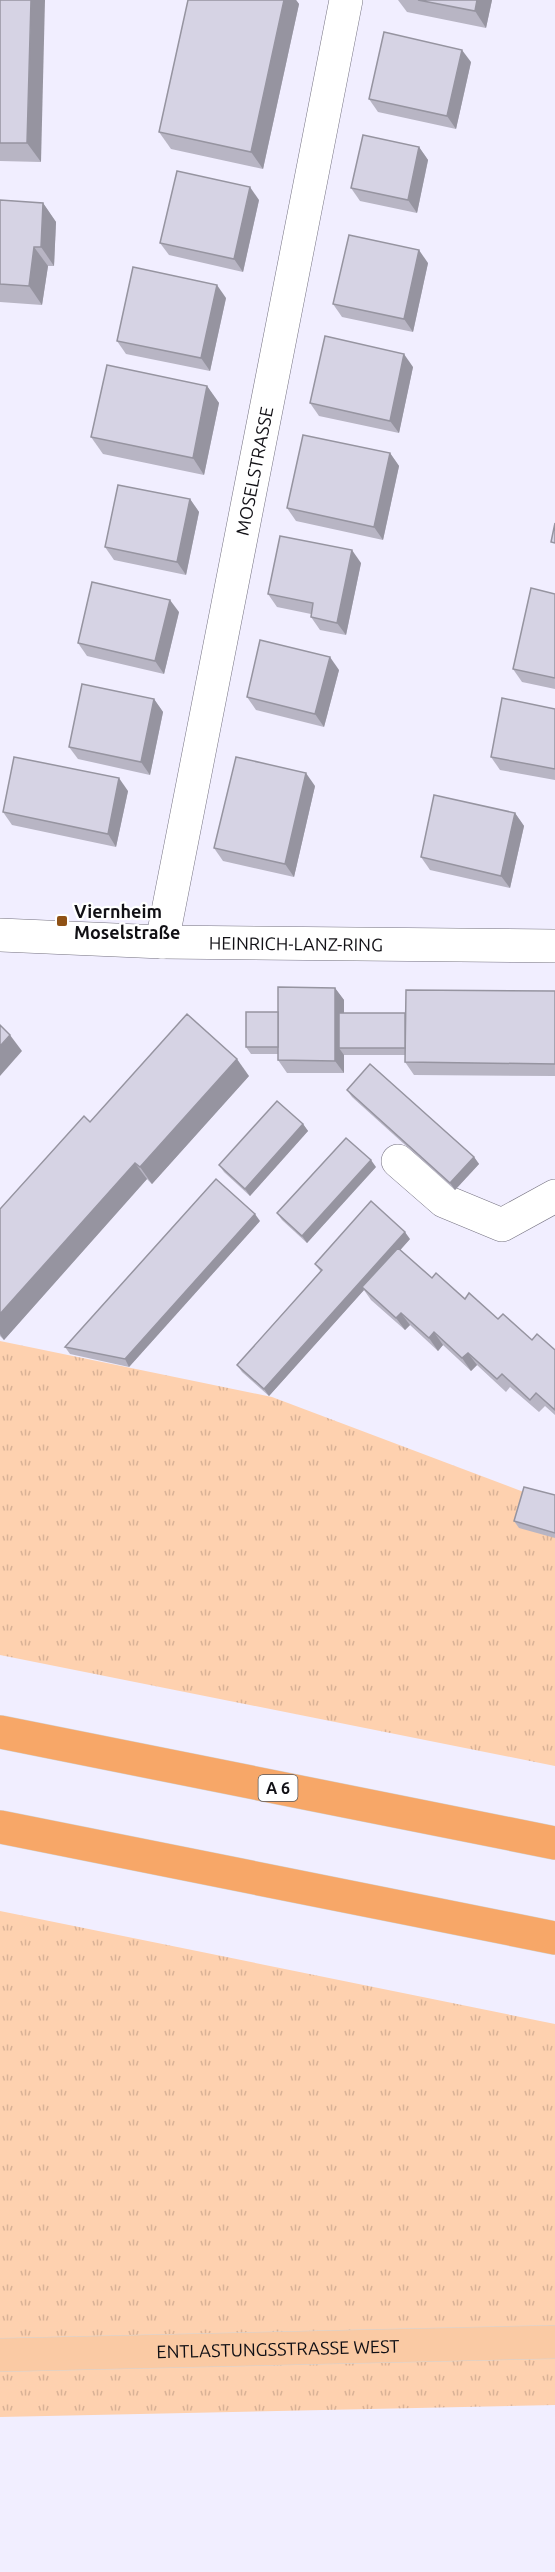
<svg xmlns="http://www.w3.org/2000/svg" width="555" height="2572" font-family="Ubuntu,sans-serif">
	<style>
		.grass { fill: url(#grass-tufts) }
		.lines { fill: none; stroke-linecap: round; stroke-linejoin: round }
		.minor-casing { stroke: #757281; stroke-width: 34 }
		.major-casing { stroke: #d4d4d5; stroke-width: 34 }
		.highway-casing { stroke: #d4d4d5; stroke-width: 34 }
		.minor { stroke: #fff; stroke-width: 33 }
		.major { stroke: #facaa4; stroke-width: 33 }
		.highway { stroke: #f7a768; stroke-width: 33 }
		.wall { fill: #b8b5c4 }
		.shaded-wall { fill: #9694a0 }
		.building { fill: #d6d3e4; stroke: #9694a0; stroke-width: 1.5 }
		.poi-dot { fill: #8f5115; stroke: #fff; stroke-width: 2 }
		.labels { text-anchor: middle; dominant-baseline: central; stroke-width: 4.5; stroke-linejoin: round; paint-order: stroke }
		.shield { fill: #fff; stroke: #58585b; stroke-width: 1.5 }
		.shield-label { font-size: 16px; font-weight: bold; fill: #111015 }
		.street-label { font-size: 18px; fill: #111015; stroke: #fff }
		.poi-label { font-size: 18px; font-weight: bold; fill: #111015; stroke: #fff; text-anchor: start }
	</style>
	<defs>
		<pattern id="grass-tufts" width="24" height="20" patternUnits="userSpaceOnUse" patternTransform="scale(1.5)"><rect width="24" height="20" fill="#fed1af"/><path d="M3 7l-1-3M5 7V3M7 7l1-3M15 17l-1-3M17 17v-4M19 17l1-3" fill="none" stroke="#d9b296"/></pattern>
	</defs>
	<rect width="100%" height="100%" fill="#f1eeff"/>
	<g class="grass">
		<path d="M0 1341 272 1397 529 1494 555 1538V1766L0 1655Z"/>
		<path d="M0 1911 555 2024V2405L0 2417Z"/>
	</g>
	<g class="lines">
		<g class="minor-casing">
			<g id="minor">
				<path id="s1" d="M0 935 162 942 555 946"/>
				<path id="s2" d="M162 942 346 0"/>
				<path d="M398 1161 444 1201 502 1225 555 1196"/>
			</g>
		</g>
		<g class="major-casing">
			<g id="major">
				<path id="s3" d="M0 2355 555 2342"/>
			</g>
		</g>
		<g class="highway-casing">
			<g id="highway">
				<path d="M0 1732 555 1843"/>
				<path d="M0 1827 555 1938"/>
			</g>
		</g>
		<use href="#minor" class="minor"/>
		<use href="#major" class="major"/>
		<use href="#highway" class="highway"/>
	</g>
	<g class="wall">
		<path d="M0 0 41 162 0 161Z"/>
		<path d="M188 0H296L299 4 263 169 171 149 159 132Z"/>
		<path d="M398 0H492L486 28 407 12Z"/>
		<path d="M471 62 456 129 378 112 369 99Z"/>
		<path d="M419 147 428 160 417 213 360 201 351 188Z"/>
		<path d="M0 200 43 203 56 222 54 266H48L42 305 0 302Z"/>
		<path d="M259 200 243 272 169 255 160 243Z"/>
		<path d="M428 263 413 332 342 317 333 304Z"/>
		<path d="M226 298 210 371 126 354 117 341Z"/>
		<path d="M413 367 399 433 319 416 310 403Z"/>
		<path d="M207 386 219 403 204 475 103 454 91 437Z"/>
		<path d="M390 453 399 466 383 540 296 521 287 508Z"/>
		<path d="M190 499 199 512 186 575 114 560 105 547Z"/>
		<path d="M361 563 346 635 320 630 311 617V614L277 607 268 594Z"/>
		<path d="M555 594V689L522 682 513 669Z"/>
		<path d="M179 612 164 674 87 656 78 643Z"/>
		<path d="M339 670 324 727 256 710 247 697Z"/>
		<path d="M154 699 163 712 150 775 78 759 69 747Z"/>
		<path d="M555 709V780L500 770 491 757Z"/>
		<path d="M315 786 294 877 223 861 214 848Z"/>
		<path d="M128 791 116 847 12 825 3 812Z"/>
		<path d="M515 813 524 826 510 888 430 870 421 857Z"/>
		<path d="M335 988 344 1000V1013H405L555 991V1076L414 1075 405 1062V1055H344V1073H287L278 1060V1054H251L246 1047 278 1012Z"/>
		<path d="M249 1076 152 1184 147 1179 4 1340 0 1336V1209L90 1122Z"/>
		<path d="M347 1090 474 1157 479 1164 455 1190 352 1097Z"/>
		<path d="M303 1124 308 1131 250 1196 224 1172 219 1165Z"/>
		<path d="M376 1167 307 1243 282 1220 277 1213Z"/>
		<path d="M260 1221 129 1367 70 1354 65 1347Z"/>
		<path d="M410 1239 400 1250 432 1278 532 1340 555 1350V1415L545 1406 539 1412 510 1387 506 1392 477 1365 471 1371 443 1345 438 1351 410 1325 405 1330 371 1300 364 1290 269 1396 242 1372 237 1365 321 1272 315 1264Z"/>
		<path d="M555 1495V1538L519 1528 514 1521Z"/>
	</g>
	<g class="shaded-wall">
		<path d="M31 0H45L41 162 27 143Z"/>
		<path d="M284 0H296L299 4 263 169 251 152Z"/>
		<path d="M477 0H492L486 28 475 11Z"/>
		<path d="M462 50 471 62 456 129 447 116Z"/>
		<path d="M419 147 428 160 417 213 408 200Z"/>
		<path d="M250 187 259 200 243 272 234 259Z"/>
		<path d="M43 203 56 222 54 266 41 247Z"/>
		<path d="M34 247 48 266 42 305 29 286Z"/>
		<path d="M419 250 428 263 413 332 404 319Z"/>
		<path d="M217 285 226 298 210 371 201 358Z"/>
		<path d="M404 354 413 367 399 433 390 421Z"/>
		<path d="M207 386 219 403 204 475 193 458Z"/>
		<path d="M390 453 399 466 383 540 374 527Z"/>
		<path d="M190 499 199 512 186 575 177 562Z"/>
		<path d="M352 550 361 563 346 635 337 623Z"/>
		<path d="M170 600 179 612 164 674 155 661Z"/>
		<path d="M330 657 339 670 324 727 315 714Z"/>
		<path d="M154 699 163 712 150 775 141 762Z"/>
		<path d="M306 773 315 786 294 877 285 864Z"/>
		<path d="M119 778 128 791 116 847 108 834Z"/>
		<path d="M515 813 524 826 510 888 501 876Z"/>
		<path d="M335 988 344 1000V1048H339L344 1055V1073L335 1061Z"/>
		<path d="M10 1035 22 1051 0 1076V1046Z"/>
		<path d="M237 1059 249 1076 152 1184 140 1167Z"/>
		<path d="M303 1124 308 1131 250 1196 245 1189Z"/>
		<path d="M474 1157 479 1164 455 1190 450 1183Z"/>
		<path d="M371 1160 376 1167 307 1243 302 1236Z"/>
		<path d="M135 1163 147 1179 4 1340 0 1334V1314Z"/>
		<path d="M255 1214 260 1221 129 1367 125 1359Z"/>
		<path d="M405 1232 410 1239 365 1290 362 1287 364 1290 269 1396 264 1389Z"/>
		<path d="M401 1313 410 1325 405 1330 396 1318Z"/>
		<path d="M434 1332 443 1345 438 1351 429 1338Z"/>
		<path d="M468 1353 477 1365 471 1371 462 1358Z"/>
	</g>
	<g class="building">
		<path d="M0 0H31L27 143H0Z"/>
		<path d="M188 0H284L251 152 159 132Z"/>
		<path d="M418 0H477L475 11Z"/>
		<path d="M384 32 462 50 447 116 369 99Z"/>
		<path d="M363 135 419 147 408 200 351 188Z"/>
		<path d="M177 171 250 187 234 259 160 243Z"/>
		<path d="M0 200 43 203 41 247H34L29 286 0 284Z"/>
		<path d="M349 235 419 250 404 319 333 304Z"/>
		<path d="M133 267 217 285 201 358 117 341Z"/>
		<path d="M325 336 404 354 390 421 310 403Z"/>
		<path d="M107 365 207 386 193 458 91 437Z"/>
		<path d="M303 435 390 453 374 527 287 508Z"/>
		<path d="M118 485 190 499 177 562 105 547Z"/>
		<path d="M555 523V543L551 542Z"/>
		<path d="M280 536 352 550 337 623 311 617 313 603 268 594Z"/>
		<path d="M92 582 170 600 155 661 78 643Z"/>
		<path d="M531 588 555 594V678L513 669Z"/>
		<path d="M260 640 330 657 315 714 247 697Z"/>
		<path d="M82 684 154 699 141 762 69 747Z"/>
		<path d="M502 698 555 709V769L491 757Z"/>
		<path d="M14 757 119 778 108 834 3 812Z"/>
		<path d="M236 757 306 773 285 864 214 848Z"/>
		<path d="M434 795 515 813 501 876 421 857Z"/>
		<path d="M278 987 335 988V1061L278 1060Z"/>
		<path d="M406 990 555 991V1064L405 1062Z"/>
		<rect x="246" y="1012" width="32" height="35"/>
		<rect x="339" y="1013" width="66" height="35"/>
		<path d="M187 1014 237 1059 140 1167 135 1163 0 1314V1209L84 1116 90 1122Z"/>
		<path d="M0 1025 10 1035 0 1046Z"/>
		<path d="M370 1064 474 1157 450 1183 347 1090Z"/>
		<path d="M277 1101 303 1124 245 1189 219 1165Z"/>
		<path d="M346 1138 371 1160 302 1236 277 1213Z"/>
		<path d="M216 1179 255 1214 125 1359 65 1347Z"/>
		<path d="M371 1201 405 1232 264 1389 237 1365 322 1270 315 1264Z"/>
		<path d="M398 1248 432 1278 436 1273 465 1299 469 1293 498 1319 503 1314 532 1340 537 1334 555 1350V1410L536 1393 530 1400 502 1374 497 1379 468 1353 462 1358 434 1332 429 1338 401 1313 396 1318 362 1287Z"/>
		<path d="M524 1487 555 1495V1533L514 1521Z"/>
	</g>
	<rect class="poi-dot" x="56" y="915" width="12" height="12" rx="3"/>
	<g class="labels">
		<rect class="shield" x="258.5" y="1775" width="39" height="26" rx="4.5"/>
		<g class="shield-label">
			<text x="278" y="1788">A 6</text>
		</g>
		<g class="street-label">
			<text stroke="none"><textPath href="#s2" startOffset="480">MOSELSTRASSE</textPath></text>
			<text stroke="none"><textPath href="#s1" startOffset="296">HEINRICH-LANZ-RING</textPath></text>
			<text stroke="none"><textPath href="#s3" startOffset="278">ENTLASTUNGSSTRASSE WEST</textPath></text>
		</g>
		<g class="poi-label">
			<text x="74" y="911">Viernheim<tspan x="74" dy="21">Moselstraße</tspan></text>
		</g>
	</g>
</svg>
